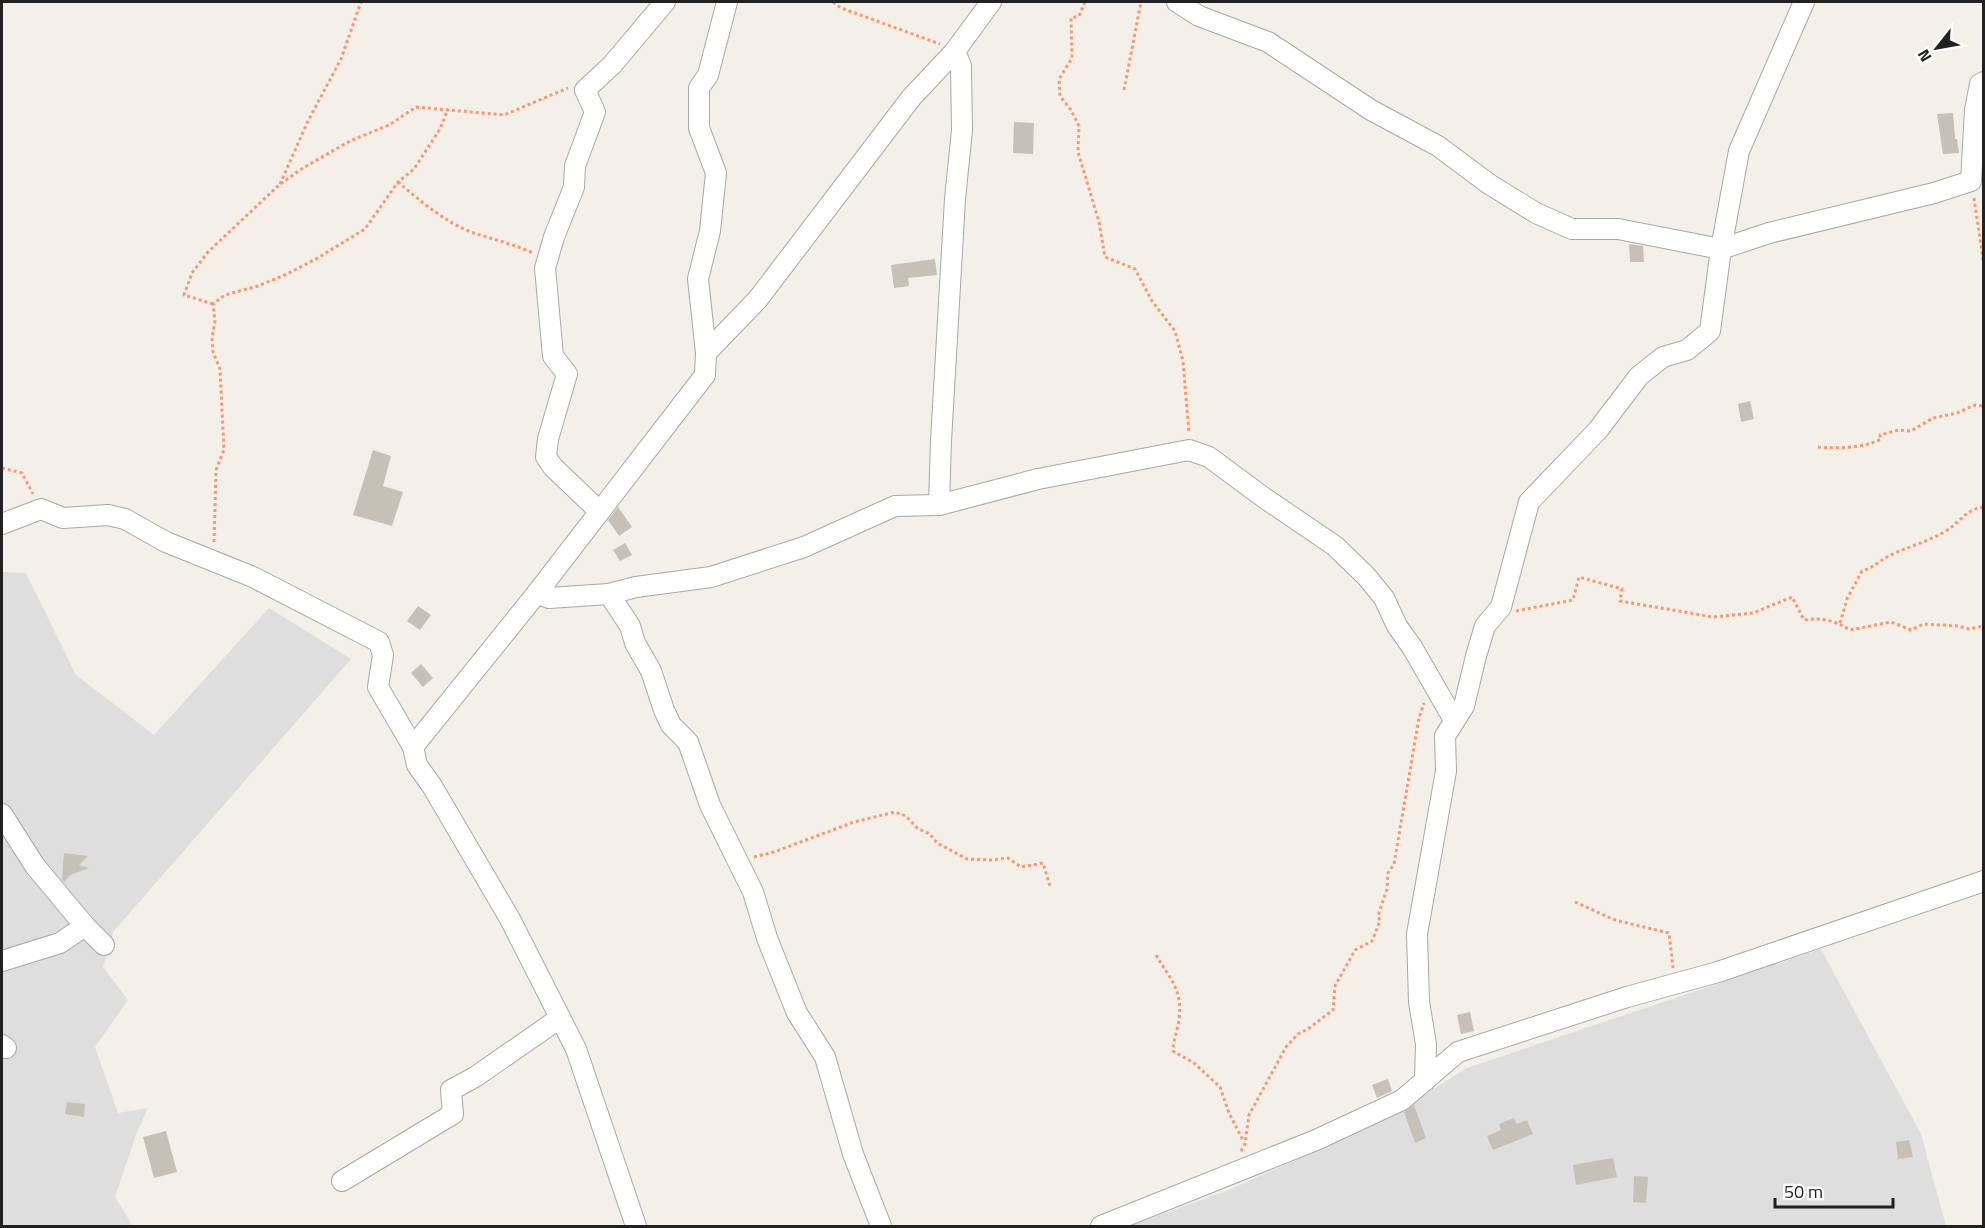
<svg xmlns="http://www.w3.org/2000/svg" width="1985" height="1228" font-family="'Titillium Web',sans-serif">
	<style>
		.residential { fill: #dfdede }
		.building { fill: #c7c0b7 }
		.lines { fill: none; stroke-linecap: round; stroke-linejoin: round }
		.minor-casing { stroke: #a8a8a8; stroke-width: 22 }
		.path { stroke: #fe966c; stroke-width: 3; stroke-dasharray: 3 3; stroke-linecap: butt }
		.minor { stroke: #fff; stroke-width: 20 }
	</style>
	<rect width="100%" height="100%" fill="#f2f0e8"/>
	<g class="residential">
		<path d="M2 572 26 573 76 675 154 735 269 608 351 659 114 931 103 967 128 1000 95 1047 118 1113 148 1108 136 1135 115 1197 133 1226H2Z"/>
		<path d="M1821 949 1921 1134 1946 1226H1130L1231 1189 1384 1120 1467 1068Z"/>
	</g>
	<g class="building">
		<path d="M1953 113 1955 139H1957L1959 153 1943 154 1937 114Z"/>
		<path d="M1014 122 1034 123 1033 154 1013 153Z"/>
		<path d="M1629 244 1643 246 1644 262H1630Z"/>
		<path d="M935 259 937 275 908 278 909 286 894 288 891 265Z"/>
		<path d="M1750 401 1754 419 1741 422 1738 404Z"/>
		<path d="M373 450 391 456 383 486 403 492 392 526 353 515Z"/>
		<path d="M618 507 632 527 619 536 608 520Z"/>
		<path d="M625 543 632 555 620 561 613 550Z"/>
		<path d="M418 606 431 615 420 630 407 621Z"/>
		<path d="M421 664 433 678 423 687 411 673Z"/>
		<path d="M64 853 88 856 79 865 89 868 70 875 64 882 62 879Z"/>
		<path d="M1470 1012 1474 1031 1461 1034 1457 1015Z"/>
		<path d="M1388 1079 1392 1091 1377 1098 1372 1085Z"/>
		<path d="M67 1102 85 1104 84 1117 65 1114Z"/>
		<path d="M1414 1105 1426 1138 1415 1143 1404 1112Z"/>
		<path d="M1514 1118 1517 1124 1527 1120 1533 1134 1493 1150 1487 1136 1501 1130 1499 1124Z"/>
		<path d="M166 1131 177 1172 154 1178 143 1137Z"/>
		<path d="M1909 1140 1913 1157 1898 1159 1896 1142Z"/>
		<path d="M1613 1158 1617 1177 1576 1185 1573 1165Z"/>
		<path d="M1634 1176 1648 1177 1646 1203 1633 1202Z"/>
	</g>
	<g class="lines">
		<g class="minor-casing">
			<g id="minor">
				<path d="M1177 2 1199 16 1268 42 1371 110 1438 146 1489 184 1536 213 1572 229H1618L1721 249 1769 233 1934 193 1971 181 1975 110 1980 84 1984 82"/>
				<path d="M706 353 758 299 911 98 955 51 991 2"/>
				<path d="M939 505 941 441 955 199 962 130 961 66 955 51"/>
				<path d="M599 511 553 467 546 457 548 439 567 374 553 356 545 268 554 237 574 187 575 166 595 112 585 90 612 65 665 2"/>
				<path d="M2 524 41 509 63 518 108 515 125 519 166 542 253 577 379 642 383 655 378 687 413 747"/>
				<path d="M537 593 549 598 609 594 630 626 635 643 651 671 664 710 671 725 688 742 710 805 753 892 767 938 797 1013 825 1057 853 1154 881 1226"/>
				<path d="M609 594 636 587 711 577 804 547 895 506 939 505 1038 479 1189 450 1209 457 1263 497 1335 546 1366 576 1384 598 1397 626 1412 647 1454 720"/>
				<path d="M2 814 35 866 85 926 104 945"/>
				<path d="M2 961 60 943 85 926"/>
				<path d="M2 1045 6 1048"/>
				<path d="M1425 1081 1426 1044 1419 1002 1417 934 1446 771 1445 736 1464 706 1476 656 1485 626 1501 607 1529 502 1598 430 1639 376 1663 357 1687 350 1710 331 1721 249 1739 151 1804 2"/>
				<path d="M342 1181 453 1114 451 1090 475 1077 560 1018"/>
				<path d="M636 1226 576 1049 510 919 432 786 417 765 413 747 537 593 705 375 706 353 698 279 710 231 716 173 699 128V88L708 75 727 2"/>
				<path d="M1101 1226 1316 1140 1402 1100 1458 1052 1627 997 1718 972 1984 881"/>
			</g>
		</g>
		<g class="path">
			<path d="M833 2 841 8 940 44"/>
			<path d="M1085 2 1079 16 1071 18 1072 58 1059 79 1060 96 1071 110 1079 126 1078 152 1099 222 1105 257 1135 269 1152 301 1175 331 1183 361 1189 433"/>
			<path d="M1124 90 1141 2"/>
			<path d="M398 182C419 200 445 222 471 232 492 239 513 244 533 253"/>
			<path d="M280 184 308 121 341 59 361 2"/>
			<path d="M1974 198 1984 266"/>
			<path d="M213 304 184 295 192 273 208 252 279 185 303 168 350 141 389 125 416 107 504 115 568 88"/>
			<path d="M1818 447C1836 449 1865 448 1881 439L1880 435 1899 430 1911 431 1933 418 1957 413 1975 405 1982 406 1984 409"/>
			<path d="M2 468 22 473 33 494"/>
			<path d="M214 542 216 470 224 450 220 369 213 352 212 338 215 321 213 304 225 295 258 286 287 274 316 259 365 229 398 182 414 169 440 129 448 109"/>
			<path d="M1516 611 1573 600 1579 577 1622 589 1620 601 1713 617 1753 613 1792 597 1804 620C1821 617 1836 621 1850 630L1891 622 1911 630 1924 624 1958 626 1969 629 1984 626"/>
			<path d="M1840 623 1847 599 1862 571C1873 568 1878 562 1887 557 1905 547 1926 543 1944 532 1959 524 1965 509 1984 507"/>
			<path d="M754 857 774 852 854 822 895 812 906 816 917 828 930 834 937 843 967 859 991 860 1008 858 1021 867 1043 863 1050 886"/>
			<path d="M1575 902 1615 920 1669 933 1673 968"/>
			<path d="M1156 955C1170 979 1183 990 1179 1019 1178 1030 1173 1040 1173 1051L1194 1063 1220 1087 1229 1113 1244 1142"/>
			<path d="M1241 1151 1245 1144 1249 1115 1286 1047 1298 1034 1308 1029 1333 1010 1335 986 1355 950 1372 941 1380 921 1378 916 1387 889 1388 873 1394 864 1419 718 1424 703"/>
		</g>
		<use href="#minor" class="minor"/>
	</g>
	<rect width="1985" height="1228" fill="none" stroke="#212121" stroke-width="6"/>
	<g transform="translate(1937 48) rotate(239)" stroke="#ffffff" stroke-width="4.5" paint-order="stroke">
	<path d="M0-4.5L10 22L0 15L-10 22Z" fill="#212121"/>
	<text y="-9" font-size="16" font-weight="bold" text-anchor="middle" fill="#212121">N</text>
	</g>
	<path d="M1775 1198v9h118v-9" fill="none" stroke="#212121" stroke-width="3"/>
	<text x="1784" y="1198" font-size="18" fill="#212121" stroke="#ffffff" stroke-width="4.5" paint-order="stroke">50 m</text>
</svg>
